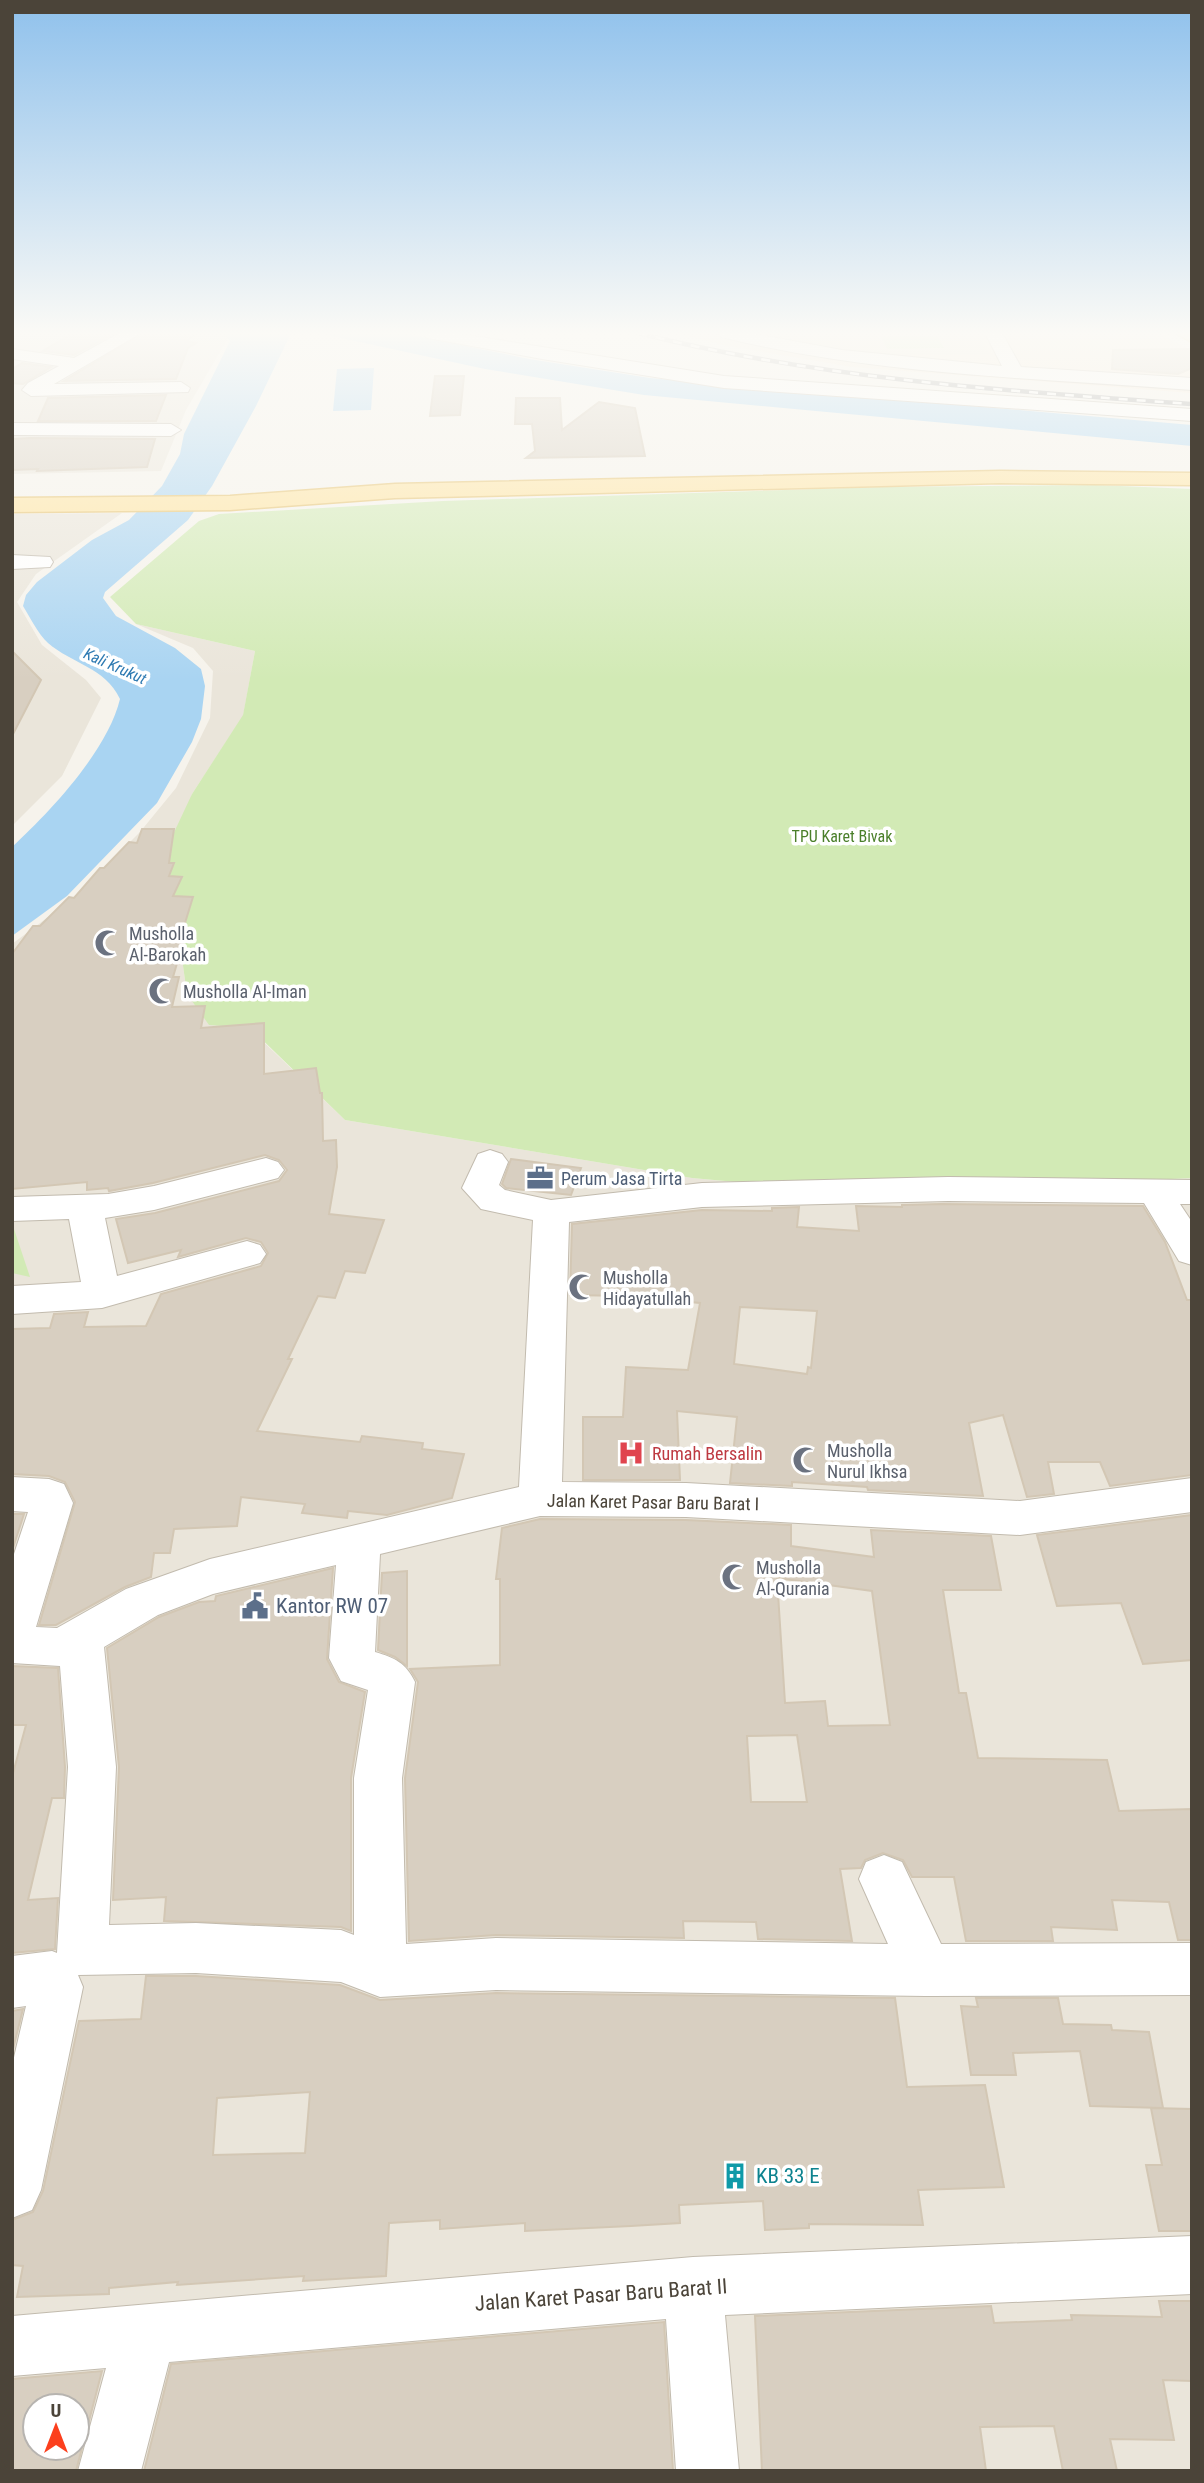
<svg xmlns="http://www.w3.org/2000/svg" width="1204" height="2483" font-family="'Roboto Condensed',sans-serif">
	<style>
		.residential { fill: #eae5da; fill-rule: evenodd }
		.commercial { fill: #f7ead8 }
		.education { fill: #efe8d6 }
		.green { fill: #d2eab5 }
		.water { fill: #a9d4f2 }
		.building { fill: #d8cfc1; stroke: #d3c7b4; stroke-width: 2; fill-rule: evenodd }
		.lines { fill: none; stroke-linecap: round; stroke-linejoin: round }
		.minor-casing { stroke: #c2bbae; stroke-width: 2 }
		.primary-casing { stroke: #e6c16a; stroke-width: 3 }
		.minor { fill: #fff; fill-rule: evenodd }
		.primary { fill: #ffe39c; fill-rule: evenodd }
		.rail-casing { stroke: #9a9a9a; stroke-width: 4.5 }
		.rail { stroke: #fff; stroke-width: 2.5; stroke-dasharray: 9; stroke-linecap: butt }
		.labels { text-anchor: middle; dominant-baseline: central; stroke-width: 7; stroke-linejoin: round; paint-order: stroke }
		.far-water-label { font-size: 16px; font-style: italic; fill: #2e7ab2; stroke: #fff }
		.far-park-label { font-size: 16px; fill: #4a7f2a; stroke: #fff }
		.worship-label { font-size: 18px; fill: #5b616d; stroke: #fff; text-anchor: start }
		.service-label { font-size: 18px; fill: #4e5e75; stroke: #fff; text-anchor: start }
		.health-label { font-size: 18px; fill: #be3a42; stroke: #fff; text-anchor: start }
		.street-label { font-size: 18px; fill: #4b4439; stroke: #fff }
		.near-service-label { font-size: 21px; fill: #4e5e75; stroke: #fff; text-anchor: start }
		.near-culture-label { font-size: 21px; fill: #0d838f; stroke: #fff; text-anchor: start }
		.near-street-label { font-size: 21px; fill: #4b4439; stroke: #fff }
	</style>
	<rect width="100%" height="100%" fill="#f6f3ec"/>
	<g class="residential">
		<path d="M12 333H231L186 410 161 471 12 474Z"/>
		<path d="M122 513 36 574 17 602 42 645 86 680 101 698 62 776 12 826V514Z"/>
		<path d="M136 624 255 651 243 716 192 794 169 867 187 994 249 1028 345 1120 692 1178 769 1185 1132 1181 1192 1178V2471H12V944L76 896 140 832 176 788 210 718 213 671 193 648ZM35 2406H77V2448H35Z"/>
	</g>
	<path class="commercial" d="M676 333H1159L1192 351V393L852 367 723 345Z"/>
	<path class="education" d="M778 333H976L990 354 875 355 781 341Z"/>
	<g class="green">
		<path d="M937 336 944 348 887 349 881 337Z"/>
		<path d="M1096 485 1192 489V1178L1132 1181 769 1185 692 1178 345 1120 250 1028 209 1025 187 994 169 867 170 841 192 794 243 715 255 651 136 624 110 597 199 521 219 514 443 501 878 487Z"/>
		<path d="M12 1223 30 1277 12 1273Z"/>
	</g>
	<g class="water">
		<path d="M224 333H291L256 406 212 486 188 520 105 592 103 598 116 616 175 648 201 669 205 686 201 719 192 742 157 803 67 896 12 936V847C50 812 108 750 120 699 105 667 72 664 48 643 38 634 30 617 23 606L26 595 37 582 92 540 129 520 162 486 180 454 184 434 230 341Z"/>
		<path d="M318 333H402L529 359 650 378 1192 425V446L644 395 485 369Z"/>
		<path d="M374 368 371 410 333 411 337 369Z"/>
	</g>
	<g class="building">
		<path d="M73 333H115L74 355 43 351Z"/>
		<path d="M143 333H198L186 341 196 343 188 348 176 379 64 381Z"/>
		<path d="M1192 349V368L1178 374 1112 369 1113 350Z"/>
		<path d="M22 363 51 367 23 384 12 383V369Z"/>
		<path d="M435 376H464L460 415 430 416Z"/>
		<path d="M166 395 156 421H38L48 398Z"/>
		<path d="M516 398H560L562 430 599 402 635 408 645 456 526 458 535 451 532 424H515Z"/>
		<path d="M12 439 30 438 155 439 147 467 37 471 38 469 12 470Z"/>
		<path d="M12 651 41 680 12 736Z"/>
		<path d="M142 829H174L169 863H174L169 876 182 877 173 896 193 897 181 936H185L173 977H179L172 1007 205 1006 201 1028 264 1023V1074L316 1068 320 1093H322L323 1141 336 1140 337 1167 329 1214 384 1220 365 1273 345 1271 335 1298 318 1296 288 1359H292L257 1431 360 1442 362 1436 423 1443 422 1449 464 1454 452 1498 387 1515 348 1511 347 1518 302 1513 305 1504 241 1497 237 1526 174 1529 170 1553H154L151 1577 125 1587 56 1625H39L75 1502 65 1482 49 1476 12 1474V1329L50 1328 54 1314 88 1312 84 1327 146 1326 161 1294 261 1266 268 1253 261 1242 246 1238 178 1257 181 1250 128 1263 116 1219 155 1213 279 1181 287 1170 279 1160 265 1155 153 1183 109 1191 108 1188 87 1190V1182L12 1189V954L33 926H40L69 897 74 898 100 868H104L129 842 137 843Z"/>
		<path d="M511 1159 581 1168 571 1195 506 1188 502 1184Z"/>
		<path d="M941 1204 1143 1206 1165 1242 1187 1300H1192V1475L1110 1486 1100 1462H1048L1054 1494 1027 1497 1003 1415 969 1423 983 1496 868 1490 867 1487 792 1482V1486L730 1483 737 1417 677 1411 680 1480H583V1417H623L626 1367 688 1370 700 1303 629 1296 570 1295 572 1224 702 1210 772 1211V1208L799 1207 797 1227 859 1231 856 1206 902 1207V1205ZM740 1307 817 1311 811 1368 808 1367 807 1374 734 1364Z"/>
		<path d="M12 1514H24L12 1551Z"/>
		<path d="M1192 1515V1660L1143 1664 1121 1603 1057 1606 1037 1535Z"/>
		<path d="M540 1519 686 1520 791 1525V1546L874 1557 871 1530 991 1536 1001 1590H943L959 1693H966L978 1758 1107 1760 1119 1811 1192 1809V1940H1178L1169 1902 1112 1900 1117 1930 1051 1927 1053 1941H966L954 1877H912L903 1860 883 1853 865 1860 861 1868 840 1869 852 1941 758 1939 756 1922 683 1921 684 1938 496 1935 409 1941 405 1778 418 1682 410 1669 500 1665V1579H496L502 1528ZM777 1578 872 1591 890 1725 828 1726 825 1701 785 1703ZM797 1735 807 1802H751L747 1736Z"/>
		<path d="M333 1568 327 1659 339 1682 365 1692 351 1778V1931L341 1927 164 1921 166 1897 113 1900 119 1767 107 1648 159 1617 199 1602 215 1601 216 1596Z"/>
		<path d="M407 1571V1666L395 1657 378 1650 382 1573Z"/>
		<path d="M12 1666 58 1668 65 1767 64 1798H52L28 1900 58 1898 55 1949 12 1953V1777L26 1725H12Z"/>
		<path d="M146 1976H196L340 1985 380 2000 496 1993 895 1998 907 2087 985 2085 1004 2187 918 2190 923 2225 809 2224V2228L765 2230 763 2201 679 2205 680 2223 631 2226 525 2231V2223L440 2229V2220L389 2223 386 2276 303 2281 304 2276 177 2285 178 2282 109 2288V2294L17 2297 23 2266 12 2265V2220L33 2212 43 2191 79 2021 141 2019ZM310 2092 305 2153 213 2155 217 2098Z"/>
		<path d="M976 1998H1058L1063 2024 1111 2025 1112 2030 1149 2032 1163 2108 1090 2106 1080 2051 1013 2053 1016 2075H971L961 2006 978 2007Z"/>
		<path d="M23 2009 12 2053V2011Z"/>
		<path d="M1151 2108 1192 2109V2231H1159L1146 2165H1162Z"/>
		<path d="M1159 2301H1192V2381L1163 2380 1174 2440 1110 2439 1117 2471H1063L1054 2426 980 2427 986 2471H762L755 2316 991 2306 994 2323 1072 2320 1071 2315 1162 2317Z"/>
		<path d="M664 2322 673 2471H144L171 2364Z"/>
		<path d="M102 2371 76 2471H12V2379ZM35 2406H77V2448H35Z"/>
	</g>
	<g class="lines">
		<g class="minor-casing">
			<g id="minor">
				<path d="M120 333H141L54 384 181 382 190 388 188 392 31 396 22 390 28 383 59 366 12 359V349L74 358Z"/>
				<path d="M419 333H455L724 376 1192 409V421L724 388 542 359 428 338Z"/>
				<path d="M718 333H750L842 350 1002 366 985 333H1002L1021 367 1192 378V390C1034 378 875 375 721 337Z"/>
				<path d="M12 423 171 424 181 430 171 436 12 435Z"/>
				<path d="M12 555 50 557 53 562 50 567 12 569Z"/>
				<path d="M490 1150 502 1154 508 1162 499 1185 505 1190 551 1200 702 1183 948 1177 1192 1180V1204H1180L1192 1222V1265L1179 1261 1144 1203 948 1201 702 1207 569 1222 562 1482 686 1483 1020 1501 1192 1478V1512L1020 1535 686 1517 540 1516 380 1554 375 1652C395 1658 406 1663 415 1682L402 1778 406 1944 496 1938 888 1944 859 1879 866 1862 884 1855 902 1862 941 1944 1192 1943V1995L926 1996 496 1990 380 1997 341 1982 196 1973 78 1975 83 1987 41 2190 32 2210 12 2218V2066L26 2006 12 2008V1956L52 1951 57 1953 68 1767 60 1666 12 1663V1560L28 1512 12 1511V1477L49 1479 64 1484 73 1503 36 1627 57 1628 126 1589 210 1559 519 1487 533 1220 481 1209 462 1188 478 1154ZM336 1565 329 1658 341 1681 368 1690 354 1778V1935L341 1930 196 1923 109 1925 116 1767 104 1647 158 1615 213 1594Z"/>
				<path d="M266 1158 278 1162 284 1170 278 1178 154 1210 105 1218 117 1276 247 1241 260 1245 266 1254 260 1263 102 1308 12 1314V1286L81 1282 69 1219 12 1221V1197L108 1194 154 1186Z"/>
				<path d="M1192 2236V2294L725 2315 739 2471H676L666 2319 169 2362 141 2471H78L106 2368 12 2376V2316L693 2257Z"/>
			</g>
		</g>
		<g class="primary-casing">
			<g id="primary">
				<path d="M1175 333H1192V342Z"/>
				<path d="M1000 471 1192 473V485L1000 483 395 498 230 510 12 512V498L230 496 395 484Z"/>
			</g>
		</g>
		<use href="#minor" class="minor"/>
		<use href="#primary" class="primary"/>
		<g class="rail-casing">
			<path id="rail" d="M638 333C821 379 1004 391 1192 404"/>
		</g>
		<use href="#rail" class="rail"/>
	</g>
	<linearGradient id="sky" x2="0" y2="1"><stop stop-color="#8fc1ec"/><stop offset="0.49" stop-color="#fbfaf6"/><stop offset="1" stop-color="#fbfaf6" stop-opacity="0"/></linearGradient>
	<rect width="1204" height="680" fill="url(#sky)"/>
	<defs>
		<g id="mosque-bare" transform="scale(2.1)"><path d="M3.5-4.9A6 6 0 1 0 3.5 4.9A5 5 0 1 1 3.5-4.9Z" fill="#6b7280" stroke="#fff" stroke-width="2.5" paint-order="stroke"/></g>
		<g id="office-bare" transform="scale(2.1)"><path d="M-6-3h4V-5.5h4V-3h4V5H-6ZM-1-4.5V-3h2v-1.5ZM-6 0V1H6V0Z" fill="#5c6f8a" stroke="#fff" stroke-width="2.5" paint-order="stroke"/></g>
		<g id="hospital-bare" transform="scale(2.1)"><path d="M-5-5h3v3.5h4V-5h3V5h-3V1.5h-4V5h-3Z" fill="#e0444e" stroke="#fff" stroke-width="2.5" paint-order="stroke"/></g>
		<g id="civic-bare" transform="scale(2.1)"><path d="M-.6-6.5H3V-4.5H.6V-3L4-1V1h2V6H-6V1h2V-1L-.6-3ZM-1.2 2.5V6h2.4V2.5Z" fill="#5c6f8a" stroke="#fff" stroke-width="2.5" paint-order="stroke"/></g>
		<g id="building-bare" transform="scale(2.1)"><path d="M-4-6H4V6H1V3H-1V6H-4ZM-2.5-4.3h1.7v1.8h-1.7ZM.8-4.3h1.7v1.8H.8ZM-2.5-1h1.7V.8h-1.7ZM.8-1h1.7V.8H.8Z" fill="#0f9aa8" stroke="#fff" stroke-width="2.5" paint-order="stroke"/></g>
	</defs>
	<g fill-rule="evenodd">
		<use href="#mosque-bare" x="108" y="943"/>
		<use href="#mosque-bare" x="162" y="991"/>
		<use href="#office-bare" x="540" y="1178"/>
		<use href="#mosque-bare" x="582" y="1287"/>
		<use href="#hospital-bare" x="631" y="1453"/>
		<use href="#mosque-bare" x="806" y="1460"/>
		<use href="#mosque-bare" x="735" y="1577"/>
		<use href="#civic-bare" x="255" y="1606"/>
		<use href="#building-bare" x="735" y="2176"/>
	</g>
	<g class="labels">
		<g class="far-water-label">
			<text transform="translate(115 666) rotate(24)">Kali Krukut</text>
		</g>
		<g class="far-park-label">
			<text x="842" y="836">TPU Karet Bivak</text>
		</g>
		<g class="worship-label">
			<text x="129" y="933">Musholla<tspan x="129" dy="21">Al-Barokah</tspan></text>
			<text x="183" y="991">Musholla Al-Iman</text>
			<text x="603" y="1277">Musholla<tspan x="603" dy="21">Hidayatullah</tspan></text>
			<text x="827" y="1450">Musholla<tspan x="827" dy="21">Nurul Ikhsa</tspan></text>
			<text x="756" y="1567">Musholla<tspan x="756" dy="21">Al-Qurania</tspan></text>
		</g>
		<g class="service-label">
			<text x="561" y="1178">Perum Jasa Tirta</text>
		</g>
		<g class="health-label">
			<text x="652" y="1453">Rumah Bersalin</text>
		</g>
		<g class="street-label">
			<text transform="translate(653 1502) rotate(1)">Jalan Karet Pasar Baru Barat I</text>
		</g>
		<g class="near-service-label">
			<text x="276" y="1606">Kantor RW 07</text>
		</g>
		<g class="near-culture-label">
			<text x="756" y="2176">KB 33 E</text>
		</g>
		<g class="near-street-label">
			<text transform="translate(601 2295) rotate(-4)">Jalan Karet Pasar Baru Barat II</text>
		</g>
	</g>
	<rect width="1204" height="2483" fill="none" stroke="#4b4439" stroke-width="28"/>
	<g transform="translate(56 2427)"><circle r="33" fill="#ffffff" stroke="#b7b4b0" stroke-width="2"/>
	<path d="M0-5L12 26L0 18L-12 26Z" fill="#fc3f1d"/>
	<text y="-10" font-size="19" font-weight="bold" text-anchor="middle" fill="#4b4439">U</text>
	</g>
</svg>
